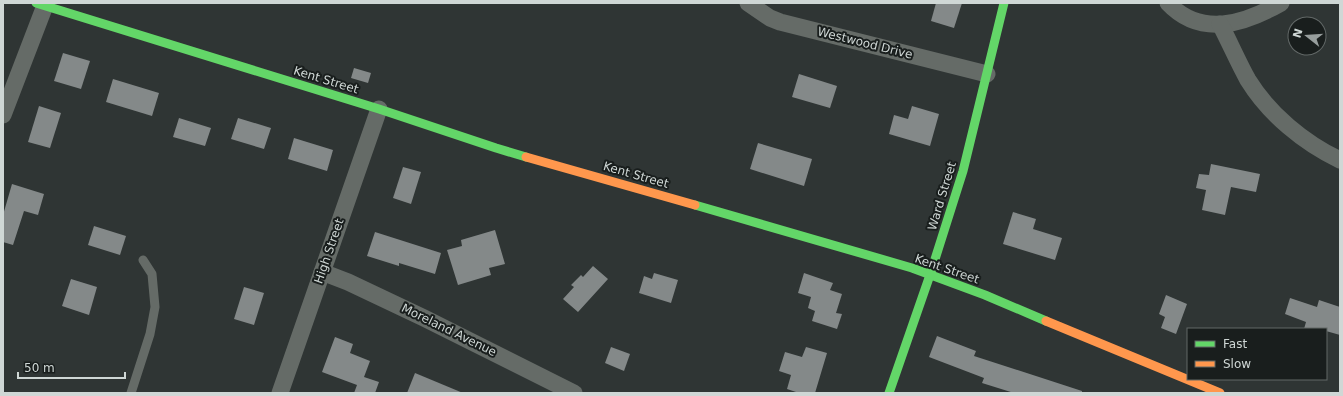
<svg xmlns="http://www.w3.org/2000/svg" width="1343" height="396" font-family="'DejaVu Sans',sans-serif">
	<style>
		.building { fill: #848989 }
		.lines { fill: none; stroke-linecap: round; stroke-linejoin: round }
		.lane { stroke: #656b67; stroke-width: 9 }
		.street { stroke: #656b67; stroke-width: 17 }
		.fast { stroke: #63d668; stroke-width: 9 }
		.slow { stroke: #ff974d; stroke-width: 9 }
		.labels { text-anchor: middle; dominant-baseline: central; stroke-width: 4; stroke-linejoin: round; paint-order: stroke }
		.street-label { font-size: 12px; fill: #cfd7d5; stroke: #191e1d }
	</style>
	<rect width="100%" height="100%" fill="#2f3534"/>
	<g class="building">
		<path d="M936 3H962L954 28 931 21Z"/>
		<path d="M63 53 90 61 81 89 54 81Z"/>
		<path d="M354 68 371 73 368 83 351 78Z"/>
		<path d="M799 74 837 86 830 108 792 97Z"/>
		<path d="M113 79 159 93 152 116 106 102Z"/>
		<path d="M39 106 61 113 50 148 28 142Z"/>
		<path d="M912 106 939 114 930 146 889 134 894 115 908 119Z"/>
		<path d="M179 118 211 128 205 146 173 137Z"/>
		<path d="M238 118 271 128 264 149 231 139Z"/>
		<path d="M294 138 333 150 327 171 288 159Z"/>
		<path d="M758 143 812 159 804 186 750 169Z"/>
		<path d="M1211 164 1260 174 1256 192 1231 187 1225 215 1202 210 1206 190 1196 188 1199 174 1209 175Z"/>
		<path d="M403 167 421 172 411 204 393 198Z"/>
		<path d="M12 184 44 194 38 215 24 211 13 245 3 242V215Z"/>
		<path d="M1013 212 1036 219 1033 229 1062 238 1055 260 1003 244Z"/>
		<path d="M94 226 126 236 120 255 88 245Z"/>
		<path d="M495 230 505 264 489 268 491 275 458 285 447 250 462 246 461 240Z"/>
		<path d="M375 232 441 253 435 274 399 263V266L367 256Z"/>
		<path d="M593 266 608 279 578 312 563 299 574 287 571 285 581 275 583 277Z"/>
		<path d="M654 273 678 280 671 303 639 293 644 276 652 279Z"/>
		<path d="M804 273 833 283 830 290 842 294 836 313 842 314 837 329 812 321 815 311 808 308 811 297 798 293Z"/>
		<path d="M71 279 97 287 89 315 62 306Z"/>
		<path d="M244 287 264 293 254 325 234 319Z"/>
		<path d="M1166 295 1187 304 1176 334 1161 328 1165 317 1159 314Z"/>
		<path d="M1290 298 1317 307 1319 300 1340 307V335L1326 331V329H1304L1306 322 1285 314Z"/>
		<path d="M937 336 976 351 974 356 1082 391V393H1014L982 383 984 378 929 357Z"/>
		<path d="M335 337 353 344 350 353 370 361 364 377 379 382 375 393H354L357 385 322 372Z"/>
		<path d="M611 347 630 354 624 371 605 363Z"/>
		<path d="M806 347 827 353 815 393H799L787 389 791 375 779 371 785 352 802 357Z"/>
		<path d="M415 373 463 393H407Z"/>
	</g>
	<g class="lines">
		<path class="lane" d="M131 393 150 334 155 307 152 274 143 260"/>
		<g class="street">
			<path d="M748 3 770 18 780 22 987 74"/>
			<path d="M1168 3C1201 38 1244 24 1281 3"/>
			<path d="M1220 24C1230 43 1238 62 1248 80 1269 114 1304 143 1340 160"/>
			<path d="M3 115 46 3"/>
			<path d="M322 272 348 282 424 318 574 393"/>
			<path d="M280 393 379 109"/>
		</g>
		<g class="fast">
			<path d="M36 3 379 109 496 148 526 157"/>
			<path d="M695 205 912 268 985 295 1046 321"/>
			<path d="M889 393 930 275 963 171 1004 3"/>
		</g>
		<g class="slow">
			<path d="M526 157 695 205"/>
			<path d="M1046 321 1220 393"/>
		</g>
	</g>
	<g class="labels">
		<g class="street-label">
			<text transform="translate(865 43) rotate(14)">Westwood Drive</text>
			<text transform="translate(326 80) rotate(17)">Kent Street</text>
			<text transform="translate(636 175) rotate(16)">Kent Street</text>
			<text transform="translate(942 196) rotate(-73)">Ward Street</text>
			<text transform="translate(329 251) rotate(-71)">High Street</text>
			<text transform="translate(947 269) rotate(19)">Kent Street</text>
			<text transform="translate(449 330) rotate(26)">Moreland Avenue</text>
		</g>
	</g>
	<rect width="1343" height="396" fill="none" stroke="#cfd7d5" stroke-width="8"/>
	<rect x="1187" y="328" width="140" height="52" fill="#191e1d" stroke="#626867"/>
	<rect x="1195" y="341" width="20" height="6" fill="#63d668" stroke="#626867"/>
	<text x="1223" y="348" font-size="12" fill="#cfd7d5">Fast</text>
	<rect x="1195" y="361" width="20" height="6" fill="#ff974d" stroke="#626867"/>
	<text x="1223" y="368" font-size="12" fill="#cfd7d5">Slow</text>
	<g transform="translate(1307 36) rotate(287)"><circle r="19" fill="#191e1d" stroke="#626867"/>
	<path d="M0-3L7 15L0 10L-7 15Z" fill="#979e9d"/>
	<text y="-6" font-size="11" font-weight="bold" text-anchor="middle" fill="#cfd7d5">N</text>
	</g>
	<path d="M18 372v6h107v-6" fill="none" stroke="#cfd7d5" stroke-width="2"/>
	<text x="24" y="372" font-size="12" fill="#cfd7d5" stroke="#191e1d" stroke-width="3" paint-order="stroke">50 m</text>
</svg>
